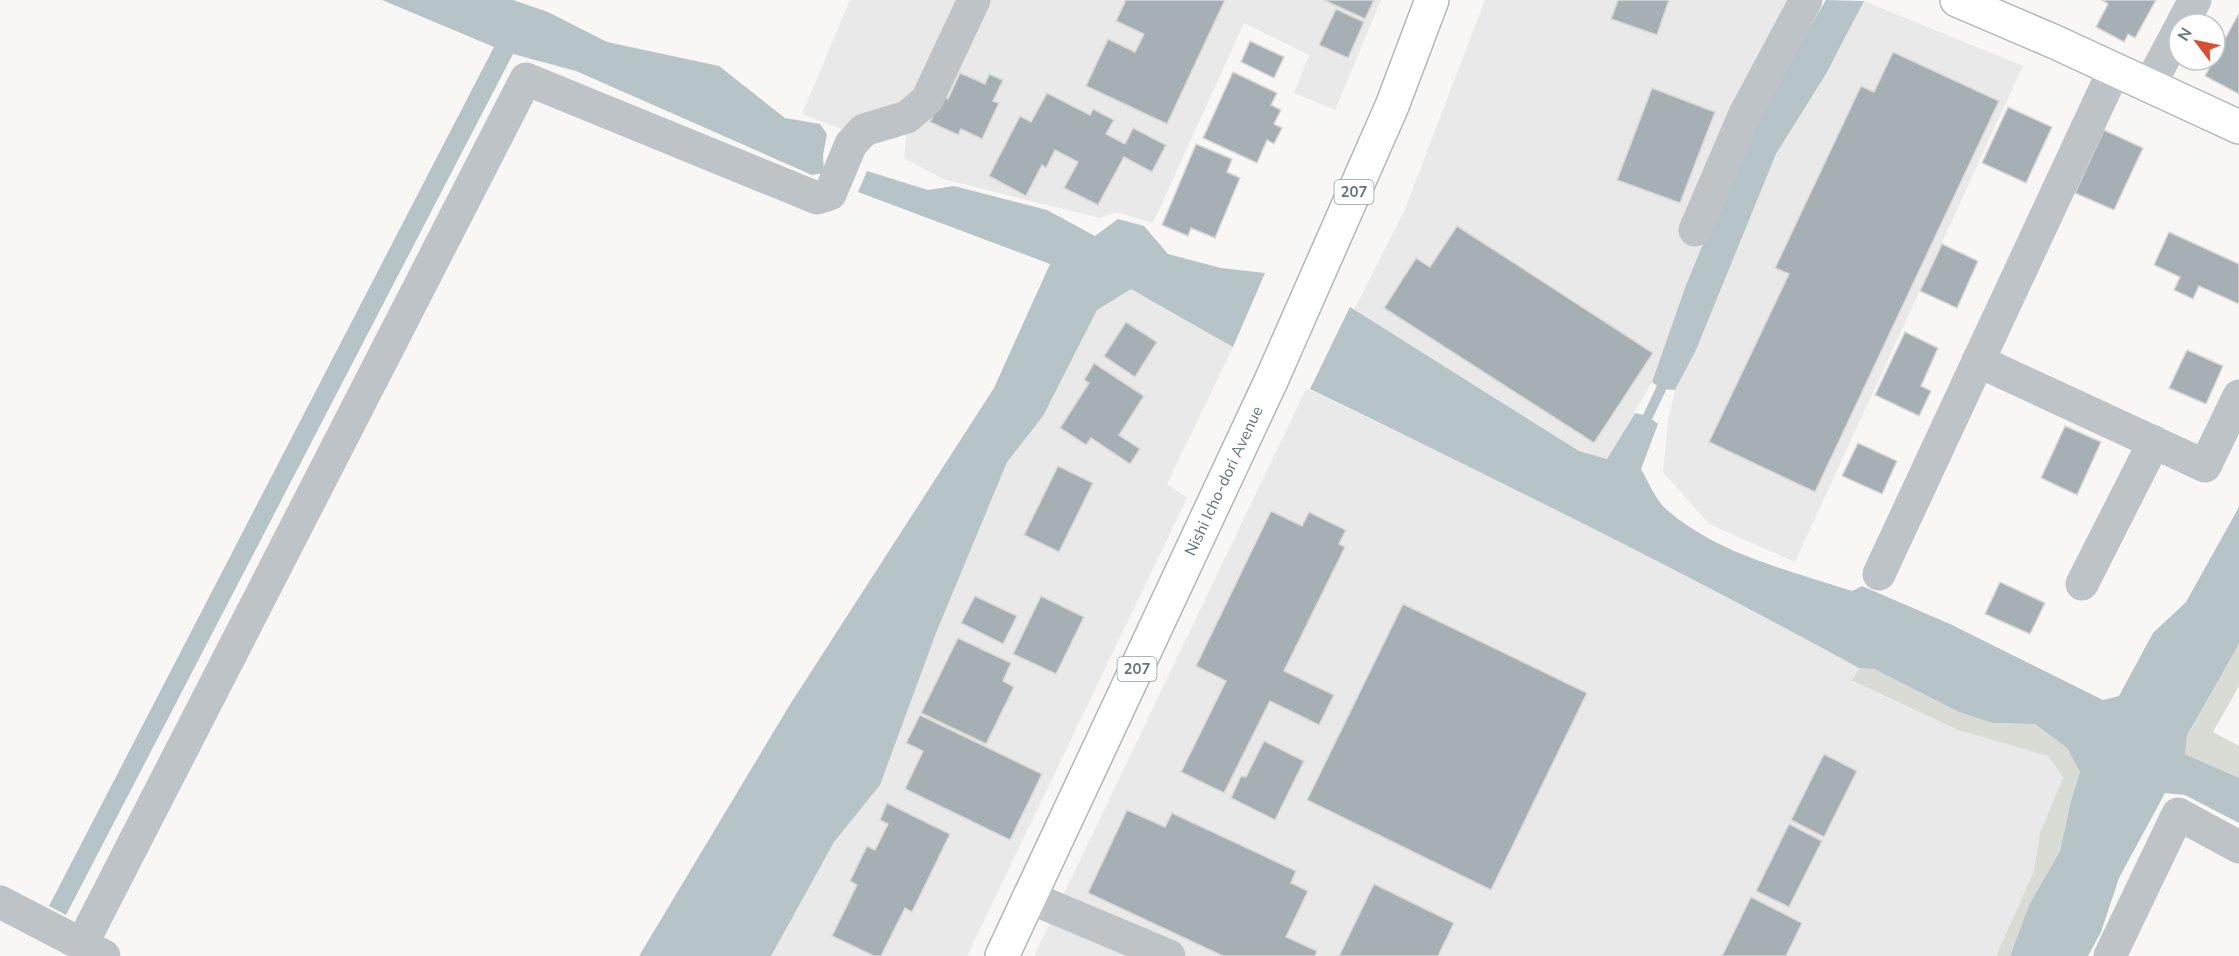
<svg xmlns="http://www.w3.org/2000/svg" width="2239" height="956" font-family="'Nunito Sans',sans-serif">
	<style>
		.built { fill: #e8e9e8 }
		.green { fill: #d8dcd4 }
		.water { fill: #b7c4c7 }
		.lines { fill: none; stroke-linecap: round; stroke-linejoin: round }
		.stream { stroke: #b7c4c7; stroke-width: 10 }
		.building { fill: #a6afb4; stroke: #d9d9d7; stroke-width: 1.5 }
		.secondary-casing { stroke: #b1b7bb; stroke-width: 36 }
		.highway-casing { stroke: #b2b7ba; stroke-width: 36 }
		.street { stroke: #bec3c7; stroke-width: 33 }
		.secondary { stroke: #fff; stroke-width: 33 }
		.highway { stroke: #fff; stroke-width: 33 }
		.labels { text-anchor: middle; dominant-baseline: central; stroke-width: 6; stroke-linejoin: round; paint-order: stroke }
		.shield { fill: #fff; stroke: #929ea5; stroke-width: 1.5 }
		.shield-label { font-size: 15px; font-weight: bold; fill: #64757f }
		.street-label { font-size: 16px; fill: #64757f; stroke: #fff }
	</style>
	<rect width="100%" height="100%" fill="#f8f7f5"/>
	<g class="built">
		<path d="M850 0H1381L1335 110 1294 93 1309 55 1244 23 1153 223 1116 212 1100 218 943 179 904 158 909 109 846 131 802 114Z"/>
		<path d="M1485 0H1792L1708 232 1686 285 1652 382 1607 459 1579 451 1354 310 1405 209Z"/>
		<path d="M1864 1 2023 66 1795 562 1709 524 1663 472 1668 421 1675 390 1696 350 1776 154 1826 74Z"/>
		<path d="M1117 269 1233 347 1167 484 1187 498 967 956H745L998 450Z"/>
		<path d="M1306 389 1310 390 1576 518 1731 598 1859 668 1852 682 1958 730 2048 756 2063 779 2040 833 2033 872 1996 956H1034Z"/>
	</g>
	<g class="green">
		<path d="M2239 644V686L2213 732 2239 746V778L2185 754 2187 737Z"/>
		<path d="M1859 668 1874 669 1959 712 1992 723 2035 724 2067 748 2080 772 2071 801 2060 851 2029 905 2010 956H1996L2033 873 2040 833 2063 778 2048 756 1958 730 1852 681Z"/>
	</g>
	<g class="water">
		<path d="M382 0H513L548 12 607 42 719 66 785 118 820 124 827 134 823 155 824 173 812 175 576 71 513 54 66 915 49 906 494 47Z"/>
		<path d="M1826 0 1864 1 1826 74 1776 154 1696 350 1675 390 1661 389 1652 382 1686 285 1754 121Z"/>
		<path d="M867 171 928 190 954 186 1047 210 1095 236 1118 219 1144 226 1168 254 1221 268 1265 273 1233 347 1131 289 1097 310 1043 416 1007 462 936 633 880 785 834 842 771 956H639L789 706 994 388 1050 264 858 192Z"/>
		<path d="M1350 307 1579 451 1607 459 1635 413 1648 416 1658 424 1641 469C1648 481 1655 499 1666 509 1717 554 1788 570 1852 591L1862 586 1950 624 2103 700 2119 696 2153 633 2186 602 2239 507V644L2187 736 2185 754 2239 778V823L2185 795 2165 793 2119 878 2101 932 2088 956H2010L2029 905 2060 851 2071 801 2080 772 2067 748 2035 724 1992 723 1959 712 1874 669 1859 668C1679 569 1495 479 1310 389Z"/>
	</g>
	<g class="lines">
		<path class="stream" d="M1648 416 1661 389"/>
	</g>
	<g class="building">
		<path d="M1126 0H1225L1167 124 1086 86 1108 39 1135 52 1144 34 1116 21Z"/>
		<path d="M1324 0H1374L1365 19Z"/>
		<path d="M1618 0H1669L1657 35 1611 19Z"/>
		<path d="M2102 0H2156L2135 38 2128 34 2124 42 2096 27 2108 4Z"/>
		<path d="M1336 9 1364 22 1348 58 1319 45Z"/>
		<path d="M2238 15H2239V94L2205 76Z"/>
		<path d="M1250 41 1284 57 1274 78 1241 62Z"/>
		<path d="M1893 52 1999 101 1815 492 1709 442 1789 274 1775 268 1861 86 1874 92Z"/>
		<path d="M1233 72 1277 93 1271 105 1281 110 1274 124 1282 128 1274 144 1267 140 1257 163 1203 138Z"/>
		<path d="M960 73 985 84 989 74 1003 80 993 101 999 103 982 139 961 129 958 135 930 122 942 96 948 99Z"/>
		<path d="M1652 88 1715 112 1680 203 1617 180Z"/>
		<path d="M1047 93 1090 115 1093 109 1114 120 1106 134 1125 144 1133 128 1166 145 1152 172 1124 157 1098 205 1064 188 1078 162 1055 150 1046 168 1042 165 1026 196 989 176 1020 116 1031 122Z"/>
		<path d="M2008 107 2052 127 2026 183 1982 163Z"/>
		<path d="M2104 130 2143 148 2114 210 2075 193Z"/>
		<path d="M1196 144 1232 159 1227 172 1240 178 1215 238 1191 228 1188 236 1162 225Z"/>
		<path d="M1457 226 1653 353 1594 443 1384 308 1416 258 1430 267Z"/>
		<path d="M2169 232 2239 264V304L2199 286 2193 299 2174 290 2180 277 2154 265Z"/>
		<path d="M1942 244 1978 261 1957 308 1920 291Z"/>
		<path d="M1126 322 1157 342 1135 377 1104 356Z"/>
		<path d="M1905 332 1938 348 1921 386 1931 391 1919 416 1875 395Z"/>
		<path d="M2187 350 2223 366 2206 404 2169 388Z"/>
		<path d="M1094 363 1144 396 1119 435 1140 449 1130 464 1091 438 1086 445 1060 428 1089 383 1084 380Z"/>
		<path d="M2065 426 2101 442 2077 495 2041 478Z"/>
		<path d="M1858 443 1897 461 1882 494 1842 476Z"/>
		<path d="M1058 466 1093 483 1059 552 1024 535Z"/>
		<path d="M1271 511 1302 526 1309 512 1346 530 1339 544 1345 547 1284 671 1334 695 1319 725 1270 701 1224 793 1181 772 1226 681 1196 666Z"/>
		<path d="M2000 582 2045 603 2030 634 1985 614Z"/>
		<path d="M975 596 1017 616 1003 644 961 623Z"/>
		<path d="M1041 596 1084 617 1056 674 1013 654Z"/>
		<path d="M1403 604 1587 693 1491 890 1307 800Z"/>
		<path d="M958 638 1011 663 1003 681 1014 687 986 744 921 713Z"/>
		<path d="M920 715 1042 774 1010 840 905 789 923 751 906 743Z"/>
		<path d="M1264 741 1304 761 1275 820 1231 798 1241 776 1246 777Z"/>
		<path d="M1824 754 1857 771 1824 837 1791 820Z"/>
		<path d="M887 803 950 834 912 912 905 908 881 956H874L832 936 857 885 850 881 867 846 875 850 888 824 880 820Z"/>
		<path d="M1127 810 1165 827 1172 813 1296 871 1291 883 1308 891 1286 937 1317 951 1315 956H1223L1088 893Z"/>
		<path d="M1789 824 1822 841 1789 907 1756 891Z"/>
		<path d="M1374 884 1454 923 1438 956H1339Z"/>
		<path d="M1751 897 1802 923 1786 956H1722Z"/>
	</g>
	<g class="lines">
		<g class="secondary-casing">
			<path id="secondary" d="M1957 0 2055 42 2239 127"/>
		</g>
		<g class="highway-casing">
			<path id="highway" d="M1002 956 1271 381 1392 106 1432 0"/>
		</g>
		<g class="street">
			<path d="M2182 24 2195 0"/>
			<path d="M2149 86 2179 30"/>
			<path d="M1695 230 1745 114 1806 0"/>
			<path d="M1978 361 2205 466 2239 396"/>
			<path d="M1879 574 2114 70"/>
			<path d="M2082 584 2154 442"/>
			<path d="M1031 898 1169 956"/>
			<path d="M0 902 104 956"/>
			<path d="M82 944 526 79 817 198 830 194 851 144 864 130 907 117 927 100 974 0"/>
			<path d="M2110 956 2178 814 2239 847"/>
		</g>
		<use href="#secondary" class="secondary"/>
		<use href="#highway" class="highway"/>
	</g>
	<g class="labels">
		<g class="shield">
			<rect x="1334.5" y="180" width="39" height="24" rx="4.5"/>
			<rect x="1117.5" y="657" width="39" height="24" rx="4.5"/>
		</g>
		<g class="shield-label">
			<text x="1354" y="192">207</text>
			<text x="1137" y="669">207</text>
		</g>
		<g class="street-label">
			<text transform="translate(1224 481) rotate(-65)">Nishi Icho-dori Avenue</text>
		</g>
	</g>
	<g transform="translate(2197 42) rotate(302)"><circle r="28" fill="#ffffff" stroke="#c1c8cc" stroke-width="1.5"/>
	<path d="M0-4.5L10 22L0 15L-10 22Z" fill="#db4d31"/>
	<text y="-9" font-size="16" font-weight="bold" text-anchor="middle" fill="#64757f">N</text>
	</g>
</svg>
